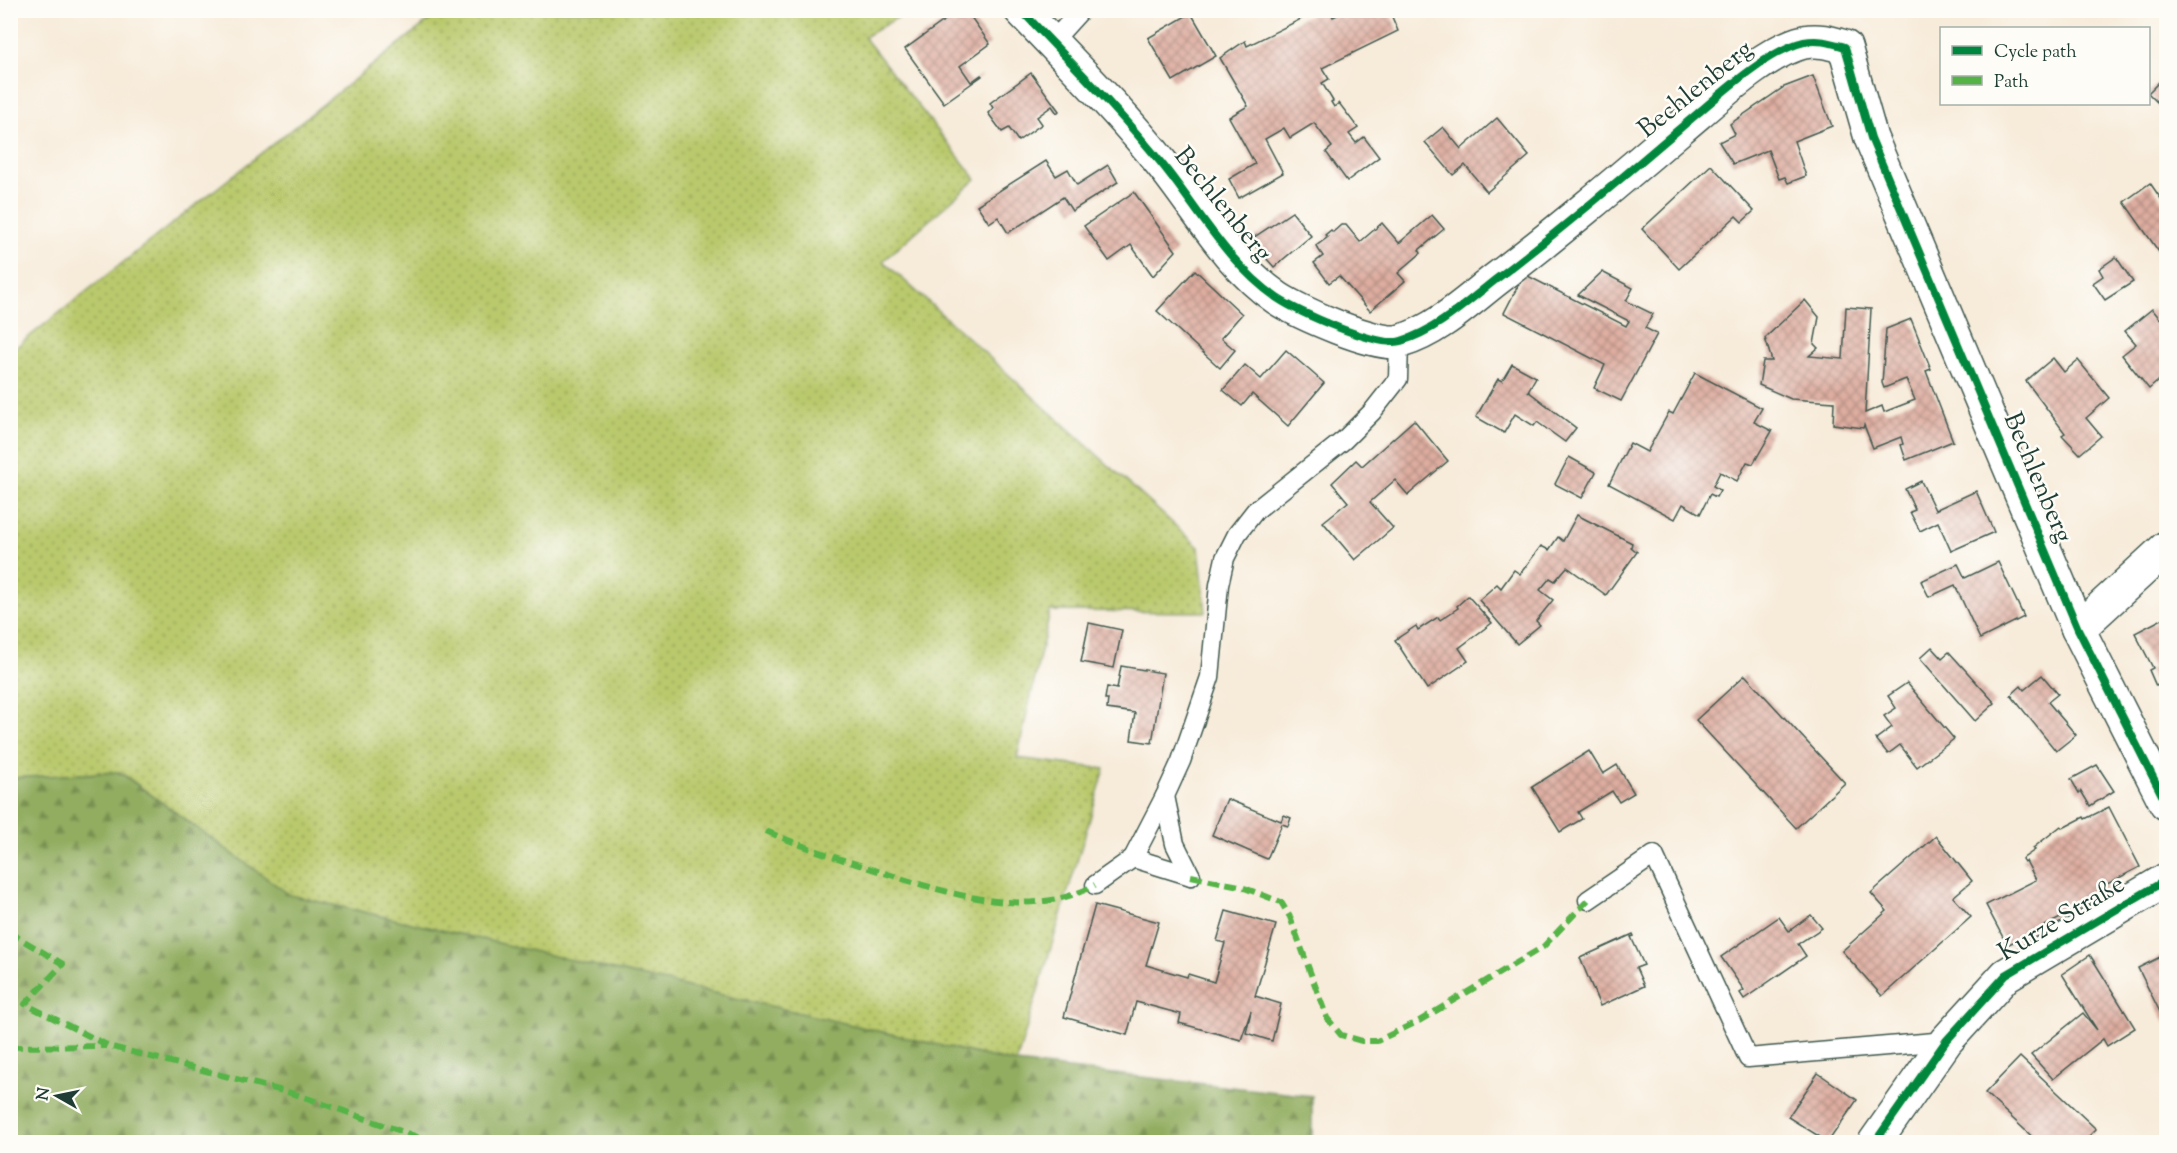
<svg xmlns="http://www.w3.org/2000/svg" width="2177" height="1153" font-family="'Sorts Mill Goudy',serif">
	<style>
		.green { fill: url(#green-dots); stroke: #6c8350; stroke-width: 1.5 }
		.forest { fill: url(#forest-firs); stroke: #58754a; stroke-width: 1.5 }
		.building { fill: url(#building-cross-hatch) }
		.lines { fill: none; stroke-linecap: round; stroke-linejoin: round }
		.service-casing { stroke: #3f574d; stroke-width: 21 }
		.minor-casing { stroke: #3f574d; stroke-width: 36 }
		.service { stroke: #fff; stroke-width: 18 }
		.minor { stroke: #fff; stroke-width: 33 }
		.quiet { stroke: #55b346; stroke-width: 6; stroke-dasharray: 12 6; stroke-linecap: butt }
		.cycleway-casing { stroke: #fdfcf7; stroke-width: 11 }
		.cycleway { stroke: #00873e; stroke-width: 8 }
		.labels { text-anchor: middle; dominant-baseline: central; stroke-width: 5; stroke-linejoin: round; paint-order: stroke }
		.street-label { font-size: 26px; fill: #1f3d34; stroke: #fdfcf7 }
	</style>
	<defs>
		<pattern id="green-dots" width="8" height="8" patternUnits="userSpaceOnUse" patternTransform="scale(1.5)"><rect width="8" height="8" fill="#b9c96c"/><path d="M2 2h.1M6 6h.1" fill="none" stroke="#96a45a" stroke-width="1.8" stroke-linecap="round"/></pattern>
		<pattern id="forest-firs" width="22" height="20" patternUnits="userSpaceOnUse" patternTransform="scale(1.5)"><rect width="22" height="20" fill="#92ad60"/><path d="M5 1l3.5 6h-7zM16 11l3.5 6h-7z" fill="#778e50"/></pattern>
		<pattern id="building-cross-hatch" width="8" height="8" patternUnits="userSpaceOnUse" patternTransform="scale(1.5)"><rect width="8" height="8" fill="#deada0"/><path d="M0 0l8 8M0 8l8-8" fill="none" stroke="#b38e83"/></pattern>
	</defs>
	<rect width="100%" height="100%" fill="#fdfcf7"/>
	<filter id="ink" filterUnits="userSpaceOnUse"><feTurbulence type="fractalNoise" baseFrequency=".0167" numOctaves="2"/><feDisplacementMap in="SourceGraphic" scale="12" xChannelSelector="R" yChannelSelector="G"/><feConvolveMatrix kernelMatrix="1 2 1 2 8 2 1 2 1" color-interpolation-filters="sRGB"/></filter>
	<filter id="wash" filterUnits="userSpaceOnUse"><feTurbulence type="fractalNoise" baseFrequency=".008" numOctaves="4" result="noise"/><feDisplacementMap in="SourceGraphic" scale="24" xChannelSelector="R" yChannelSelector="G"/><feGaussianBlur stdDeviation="1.35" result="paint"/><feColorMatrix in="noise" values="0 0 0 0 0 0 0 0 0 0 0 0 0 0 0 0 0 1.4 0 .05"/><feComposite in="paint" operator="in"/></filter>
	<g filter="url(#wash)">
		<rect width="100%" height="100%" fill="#f7ebd9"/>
		<path class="green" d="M441 11H909L864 37 976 179 883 261 1199 547 1206 612 1050 611 1017 758 1105 769 1016 1063 289 895 120 772 11 778V351Z"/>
		<path class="forest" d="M119 772 290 895 1016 1063 1312 1096V1142H11V778Z"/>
		<g id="blocks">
			<g class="building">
				<path d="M959 10H966L990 44 960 66 971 82 981 75 982 76 944 103 905 49Z"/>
				<path d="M1319 10H1330L1333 17 1347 10H1389L1398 31 1322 68 1329 79 1322 83 1333 101 1331 102 1334 107 1339 103 1358 128 1349 134 1356 143 1364 137 1379 157 1347 181 1326 152 1332 147 1314 123 1290 138 1284 128 1265 139 1283 173 1239 198 1229 179 1255 164 1229 117 1248 106 1220 58 1245 41 1247 46Z"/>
				<path d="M1191 13 1216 56 1173 81 1148 38Z"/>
				<path d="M1031 73 1059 111 1057 113 1052 106 1037 117 1042 124 1018 141 1009 128 1002 132 988 113 993 108 990 103Z"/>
				<path d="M2166 75V111L2148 93Z"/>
				<path d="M1813 76 1832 126 1794 141 1806 176 1788 183 1785 177 1779 179 1768 150 1733 164 1719 142 1735 134 1730 124 1784 87Z"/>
				<path d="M1497 118 1529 156 1487 192 1465 165 1453 175 1425 142 1443 127 1461 149Z"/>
				<path d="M1046 161 1056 176 1068 169 1077 185 1108 165 1118 182 1072 211 1063 197 1008 233 998 217 989 223 977 205Z"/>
				<path d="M1711 165 1754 211 1742 222 1736 216 1679 269 1642 229Z"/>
				<path d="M2150 183 2166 206V262L2124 202Z"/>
				<path d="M1134 192 1176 251 1153 276 1131 245 1109 261 1084 226Z"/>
				<path d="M1292 212 1311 236 1274 267 1250 240Z"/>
				<path d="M1432 215 1444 229 1419 250 1421 253 1398 273 1405 281 1370 311 1339 276 1329 283 1314 263 1323 256 1316 246 1328 237 1325 235 1331 230 1333 232 1341 225H1346L1360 242 1382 223 1399 243Z"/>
				<path d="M2116 257 2133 282 2105 300 2093 283 2103 276 2099 269Z"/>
				<path d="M1195 270 1242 314 1221 338 1235 350 1220 368 1157 311Z"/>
				<path d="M1602 272 1633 288 1626 301 1653 314 1645 328 1657 334 1621 401 1594 388 1605 365 1504 313 1524 274 1626 326 1629 321 1578 295Z"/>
				<path d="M1805 300 1819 317 1814 344 1818 348 1809 356 1843 359 1846 307 1871 309 1865 413 1882 406 1884 412 1915 400 1906 379 1884 388 1882 383 1886 329 1911 319 1931 369 1926 371 1953 441 1906 460 1901 445 1903 444 1901 437 1873 448 1864 425 1863 428 1833 424 1834 402 1791 399 1759 385 1763 361H1772L1765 338Z"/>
				<path d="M2152 309 2165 325 2166 324V374L2149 389 2122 355 2136 344 2125 331Z"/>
				<path d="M1286 350 1324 383 1288 426 1252 394 1242 406 1223 390 1245 365 1261 379Z"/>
				<path d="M2053 358 2064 372 2078 360 2109 398 2086 418 2101 436 2080 454 2062 435 2065 433 2026 381Z"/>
				<path d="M1512 364 1536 377 1528 391 1576 428 1565 442 1537 422 1534 426 1515 414 1504 433 1476 417 1498 379 1502 381Z"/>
				<path d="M1695 373 1762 408 1754 422 1772 431 1753 464 1747 462 1737 481 1720 472 1713 486 1720 490 1716 497 1710 494 1700 514 1683 504 1675 519 1609 484 1630 443 1647 452 1669 412 1673 414Z"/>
				<path d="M1414 420 1448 461 1408 495 1395 480 1370 502 1393 528 1355 560 1323 522 1348 502 1332 483 1356 460 1362 466Z"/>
				<path d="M1569 457 1596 472 1582 498 1555 484Z"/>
				<path d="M1921 481 1935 510 1976 491 1994 532 1951 551 1938 522 1920 531 1910 512 1915 510 1905 489Z"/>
				<path d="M1577 515 1632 543 1631 547 1637 552 1606 595 1567 567 1555 581 1550 578 1540 590 1553 600 1536 621 1540 625 1517 644 1479 600 1497 584 1501 588 1514 570 1520 574 1541 546 1549 550 1558 537 1563 541Z"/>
				<path d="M1998 562 2024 617 1980 639 1955 585 1929 597 1921 581 1958 564 1965 578Z"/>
				<path d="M1468 596 1492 623 1459 648 1468 661 1427 689 1395 640 1416 626 1418 630 1438 617 1440 620 1458 608 1457 606Z"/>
				<path d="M2166 617V695L2161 684 2156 686 2149 670 2153 668 2135 633Z"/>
				<path d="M1089 623 1122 630 1114 668 1081 662Z"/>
				<path d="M1932 647 1942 658 1949 652 1995 703 1975 721 1920 658Z"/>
				<path d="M1121 666 1163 673 1152 743 1131 740 1135 713 1107 709 1108 699H1105L1107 687 1117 689Z"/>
				<path d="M1745 675 1845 783 1796 828 1696 720Z"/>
				<path d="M2042 675 2058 694 2048 702 2076 735 2056 751 2011 695 2021 686 2024 690Z"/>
				<path d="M1907 683 1954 739 1917 767 1900 745 1888 754 1876 739 1892 727 1884 716 1896 708 1888 696Z"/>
				<path d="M1589 751 1603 774 1617 765 1634 793 1619 802 1612 791 1578 812 1582 819 1560 832 1532 787Z"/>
				<path d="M2097 765 2114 791 2090 806 2081 791 2079 793 2071 779Z"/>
				<path d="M1227 799 1281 821 1284 815 1291 818 1288 826 1282 824 1267 859 1212 835Z"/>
				<path d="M2109 807 2140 867 2105 885 2110 893 2007 945 1986 905 2036 880 2026 861 2024 862 2022 859 2035 850 2033 848 2061 826 2063 828 2084 817 2085 819Z"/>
				<path d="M1936 836 1972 881 1953 897 1971 917 1882 996 1842 951 1887 911 1871 893Z"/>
				<path d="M1095 905 1159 922 1146 965 1187 977 1188 974 1214 982 1225 943 1217 941 1226 911 1276 925 1255 996 1281 1004 1272 1041 1246 1033 1251 1011 1241 1040 1179 1023 1181 1014 1136 1002 1127 1035 1064 1017Z"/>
				<path d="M1811 915 1822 928 1798 944 1806 956 1744 999 1740 993 1744 990 1721 957 1779 917 1789 931Z"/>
				<path d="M1633 934 1634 936 1631 937 1644 965 1636 968 1644 986 1600 1006 1580 958Z"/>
				<path d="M2166 954V1024L2138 968Z"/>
				<path d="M2090 955 2135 1028 2107 1046 2103 1039 2053 1079 2031 1055 2083 1013 2097 1030 2062 974Z"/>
				<path d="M2020 1057 2096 1129 2083 1142H2038L1985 1093Z"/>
				<path d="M1818 1073 1857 1100 1828 1142 1788 1117Z"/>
			</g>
		</g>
	</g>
	<g filter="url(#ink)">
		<use href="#blocks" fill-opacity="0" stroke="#3f574d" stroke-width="1.5"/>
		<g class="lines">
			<g class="service-casing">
				<g id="service">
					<path d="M1052 42 1081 10"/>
					<path d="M1165 796 1175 844 1191 876"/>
					<path d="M1191 876 1133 858 1165 796 1181 761 1210 677 1219 585 1225 558 1237 534 1255 511 1344 440 1372 412 1398 379 1399 342"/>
					<path d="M1095 885 1133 858"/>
					<path d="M1588 900 1654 855 1748 1058 1946 1041"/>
				</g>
			</g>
			<g class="minor-casing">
				<g id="minor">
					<path d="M1021 10C1069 61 1119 110 1162 164 1199 210 1228 264 1277 298 1298 312 1377 348 1401 341 1436 331 1467 302 1495 280 1565 227 1631 170 1698 113 1725 90 1769 50 1804 42 1819 39 1831 43 1845 47L1871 138 2078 629 2166 803"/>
					<path d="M2078 629 2166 548"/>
					<path d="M1875 1142 1946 1041 2006 975 2166 880"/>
				</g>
			</g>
			<use href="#service" class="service"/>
			<use href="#minor" class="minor"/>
			<g class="quiet">
				<path d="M766 831C803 847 840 859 878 871 945 892 1028 922 1095 885"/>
				<path d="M1191 876 1239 886 1281 902 1290 917 1327 1018 1341 1035 1362 1041H1377L1419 1021 1543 947 1588 900"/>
				<path d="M10 931 12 934 63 964 25 1004 109 1046 298 1095 432 1142"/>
				<path d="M10 1047 106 1046"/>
			</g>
			<g class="cycleway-casing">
				<g id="cycleway">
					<path d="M1021 10C1069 61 1119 110 1162 164 1199 210 1228 264 1277 298 1298 312 1377 348 1401 341 1436 331 1467 302 1495 280 1565 227 1631 170 1698 113 1725 90 1769 50 1804 42 1819 39 1831 43 1845 47L1871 138 2078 629 2166 803"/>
					<path d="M1875 1142 1946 1041 2006 975 2166 880"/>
				</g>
			</g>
			<use href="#cycleway" class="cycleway"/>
		</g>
	</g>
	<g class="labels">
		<g class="street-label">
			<text transform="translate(1696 90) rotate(-39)">Bechlenberg</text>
			<text transform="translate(1222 205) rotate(51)">Bechlenberg</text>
			<text transform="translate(2037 478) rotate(67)">Bechlenberg</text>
			<text transform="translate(2062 919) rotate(-31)">Kurze Straße</text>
		</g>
	</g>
	<rect width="2177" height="1153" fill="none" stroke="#fdfcf7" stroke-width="36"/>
	<rect x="1940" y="27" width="210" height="78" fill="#fdfcf7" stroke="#a4b0a9" stroke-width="1.5"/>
	<rect x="1952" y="46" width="30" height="9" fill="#00873e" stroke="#a4b0a9" stroke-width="1.5"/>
	<text x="1994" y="57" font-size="18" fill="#1f3d34">Cycle path</text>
	<rect x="1952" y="76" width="30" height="9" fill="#55b346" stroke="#a4b0a9" stroke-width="1.5"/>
	<text x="1994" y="87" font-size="18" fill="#1f3d34">Path</text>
	<g transform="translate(57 1096) rotate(279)" stroke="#fdfcf7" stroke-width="4.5" paint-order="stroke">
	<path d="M0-4.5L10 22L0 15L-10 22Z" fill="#1f3d34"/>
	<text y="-9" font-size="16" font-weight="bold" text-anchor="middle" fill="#1f3d34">N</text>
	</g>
</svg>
